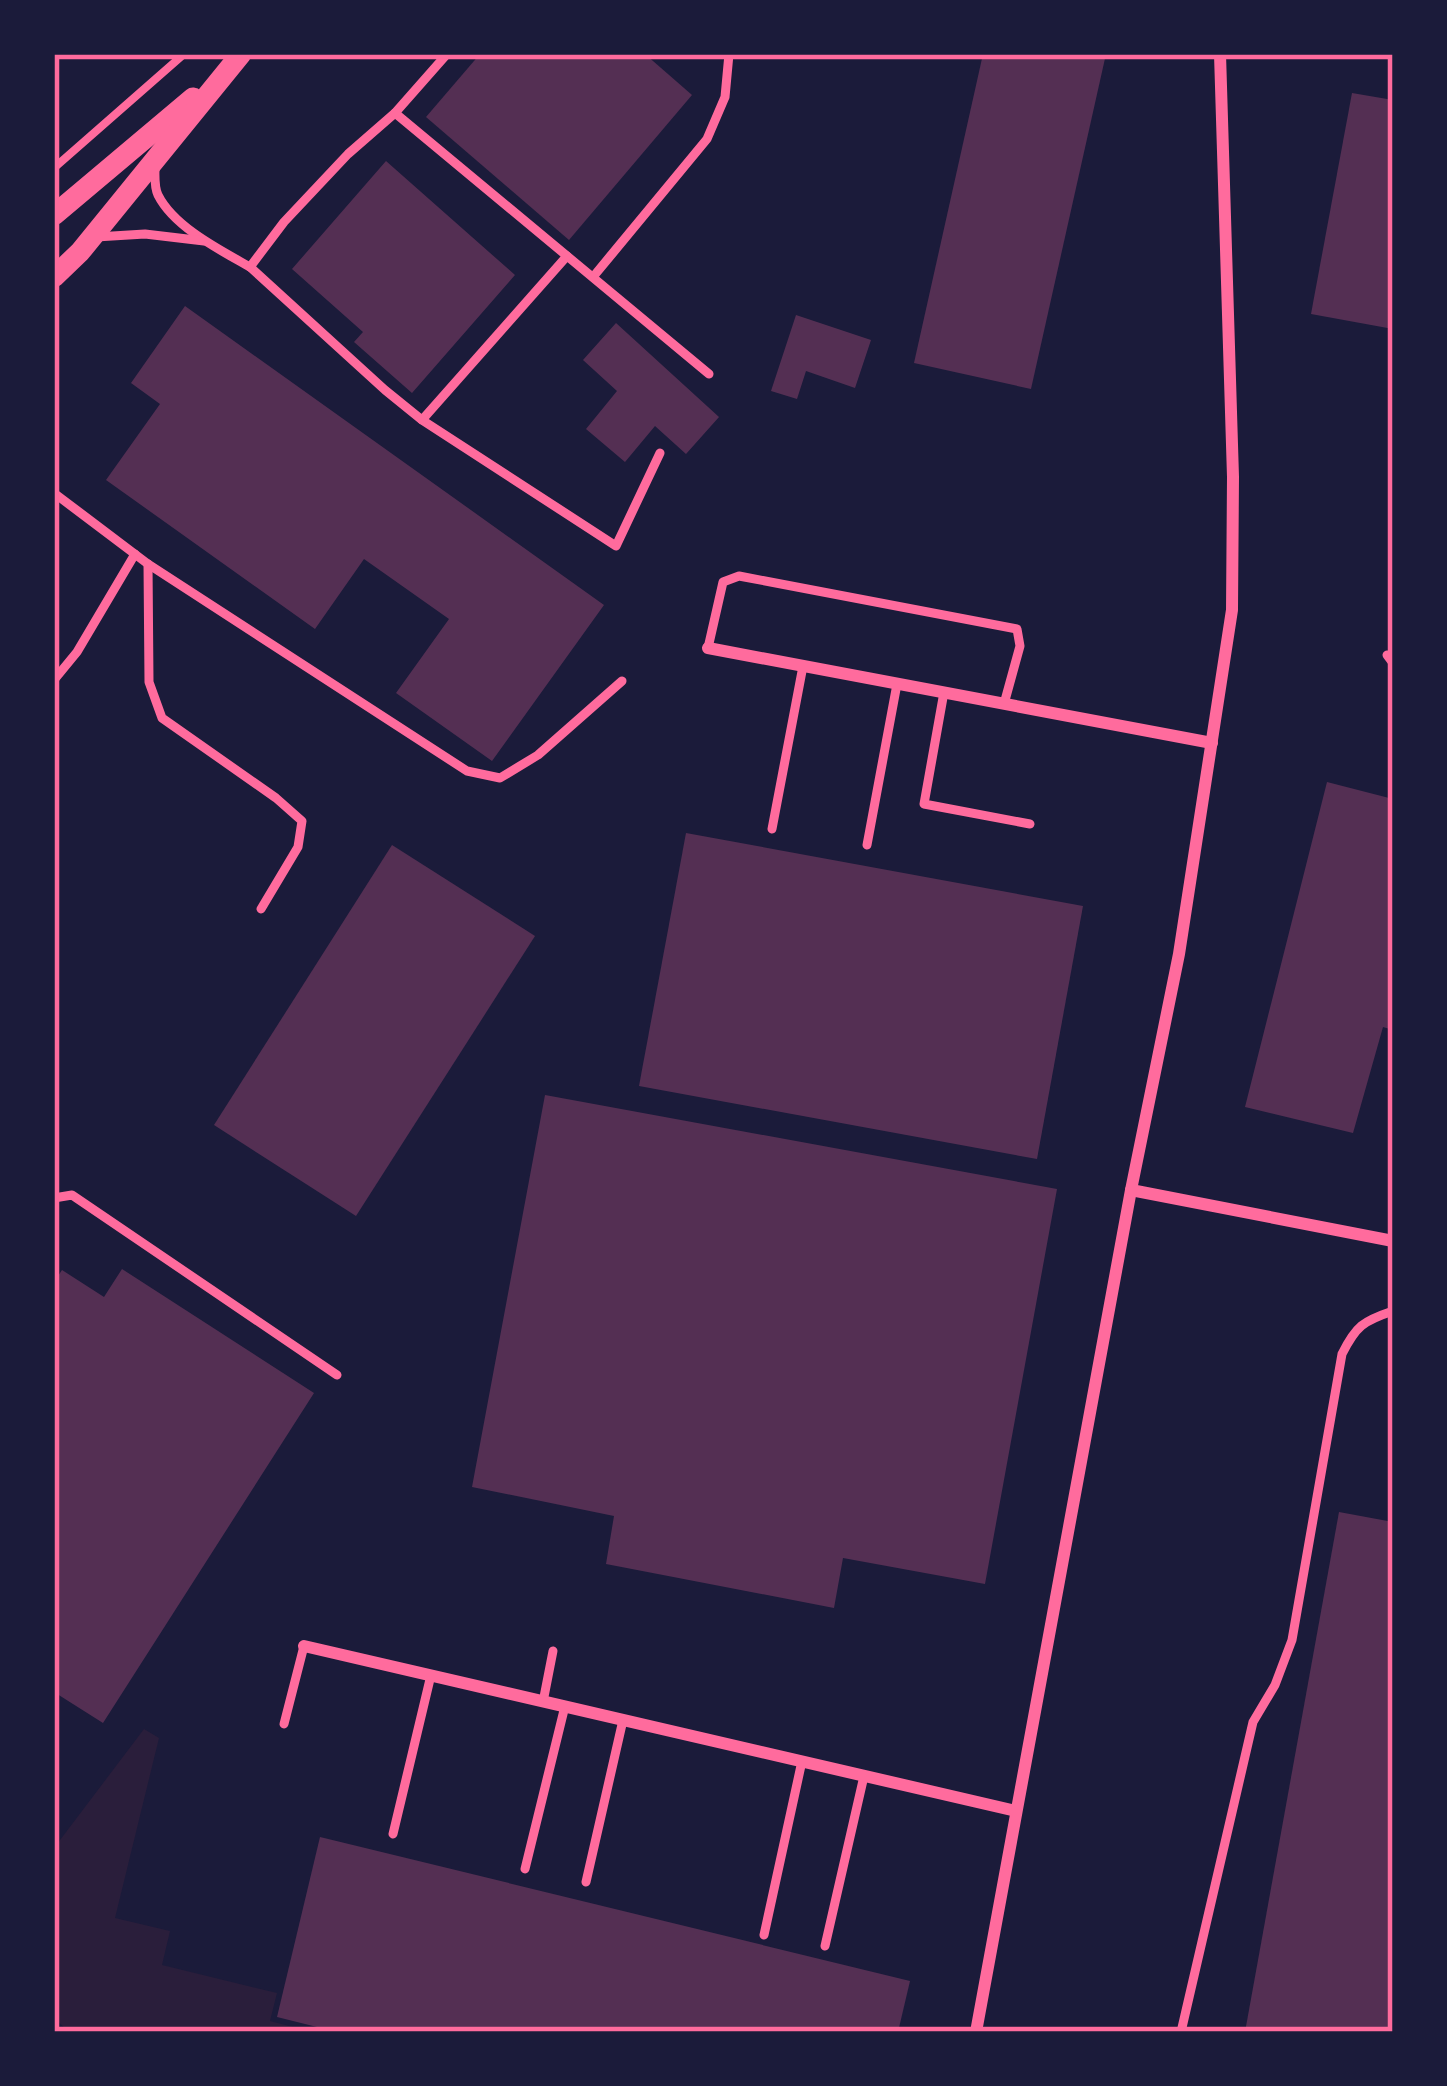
<svg xmlns="http://www.w3.org/2000/svg" width="1447" height="2086" font-family="Karla,sans-serif">
	<style>
		.green { fill: #2a1e3b }
		.building { fill: #542f53 }
		.lines { fill: none; stroke-linecap: round; stroke-linejoin: round }
		.path { stroke: #ff6b9d; stroke-width: 8 }
		.service { stroke: #ff6b9d; stroke-width: 9 }
		.minor { stroke: #ff6b9d; stroke-width: 12 }
		.tertiary { stroke: #ff6b9d; stroke-width: 21 }
		.neatline { fill: none; stroke: #ff6b9d; stroke-width: 4.5 }
	</style>
	<rect width="100%" height="100%" fill="#1b1b3a"/>
	<path class="green" d="M144 1729 159 1738 115 1918 170 1931 162 1965 277 1993 270 2021 312 2032H69L54 2018V1848Z"/>
	<g class="building">
		<path d="M480 54H645L692 95 569 240 426 117Z"/>
		<path d="M983 54H1106L1031 389 914 363Z"/>
		<path d="M1352 93 1393 100V329L1311 314Z"/>
		<path d="M386 161 515 275 412 393 354 342 363 332 292 269Z"/>
		<path d="M185 306 604 605 492 761 396 693 449 619 364 559 315 629 106 480 160 404 131 383Z"/>
		<path d="M796 315 871 340 855 388 806 371 797 399 771 391Z"/>
		<path d="M616 323 719 417 686 454 655 426 625 462 586 429 617 391 583 360Z"/>
		<path d="M1327 782 1393 799V1030L1383 1027 1353 1133 1245 1107Z"/>
		<path d="M686 833 1083 906 1037 1159 639 1086Z"/>
		<path d="M392 845 535 936 356 1216 214 1125Z"/>
		<path d="M545 1095 1057 1189 985 1584 843 1558 834 1608 606 1564 614 1516 472 1487Z"/>
		<path d="M122 1269 314 1393 103 1723 54 1692V1282L62 1270 104 1297Z"/>
		<path d="M1339 1512 1393 1522V2032H1245Z"/>
		<path d="M320 1837 910 1981 898 2032H337L277 2017Z"/>
	</g>
	<g class="lines">
		<path class="path" d="M54 168 184 54"/>
		<g class="service">
			<path d="M447 54 395 113 348 154 284 222 250 267 385 390 422 420 616 546 660 453"/>
			<path d="M395 113 709 374"/>
			<path d="M155 167C155 176 154 187 158 195 174 227 220 250 250 267"/>
			<path d="M96 237 145 234 204 241"/>
			<path d="M593 277 707 139 725 97 729 54"/>
			<path d="M422 420 567 256"/>
			<path d="M54 493 148 564 467 771 500 778 538 755 622 681"/>
			<path d="M148 564 149 682 162 718 276 798 302 821 298 847 261 909"/>
			<path d="M708 648 723 582 739 576 1017 629 1020 646 1004 704"/>
			<path d="M1387 655 1393 663"/>
			<path d="M54 680 77 652 135 554"/>
			<path d="M944 692 924 804 1030 824"/>
			<path d="M772 829 803 666"/>
			<path d="M867 845 897 684"/>
			<path d="M54 1198 72 1195 337 1375"/>
			<path d="M543 1702 553 1651"/>
			<path d="M284 1724 304 1646"/>
			<path d="M393 1834 431 1675"/>
			<path d="M525 1869 565 1706"/>
			<path d="M586 1882 623 1720"/>
			<path d="M764 1935 802 1761"/>
			<path d="M825 1946 864 1776"/>
			<path d="M1181 2032 1253 1722 1275 1685 1292 1640 1342 1354C1356 1326 1363 1321 1393 1311"/>
		</g>
		<g class="minor">
			<path d="M708 648 1212 743"/>
			<path d="M1131 1190 1393 1241"/>
			<path d="M304 1646 1016 1811"/>
			<path d="M976 2032 1131 1190 1179 954 1232 610 1233 477 1220 54"/>
		</g>
		<g class="tertiary">
			<path d="M54 215 193 98"/>
			<path d="M54 277 80 252 241 54"/>
		</g>
	</g>
	<rect width="1447" height="2086" fill="none" stroke="#1b1b3a" stroke-width="114"/>
	<rect x="57" y="57" width="1333" height="1972" class="neatline"/>
</svg>
